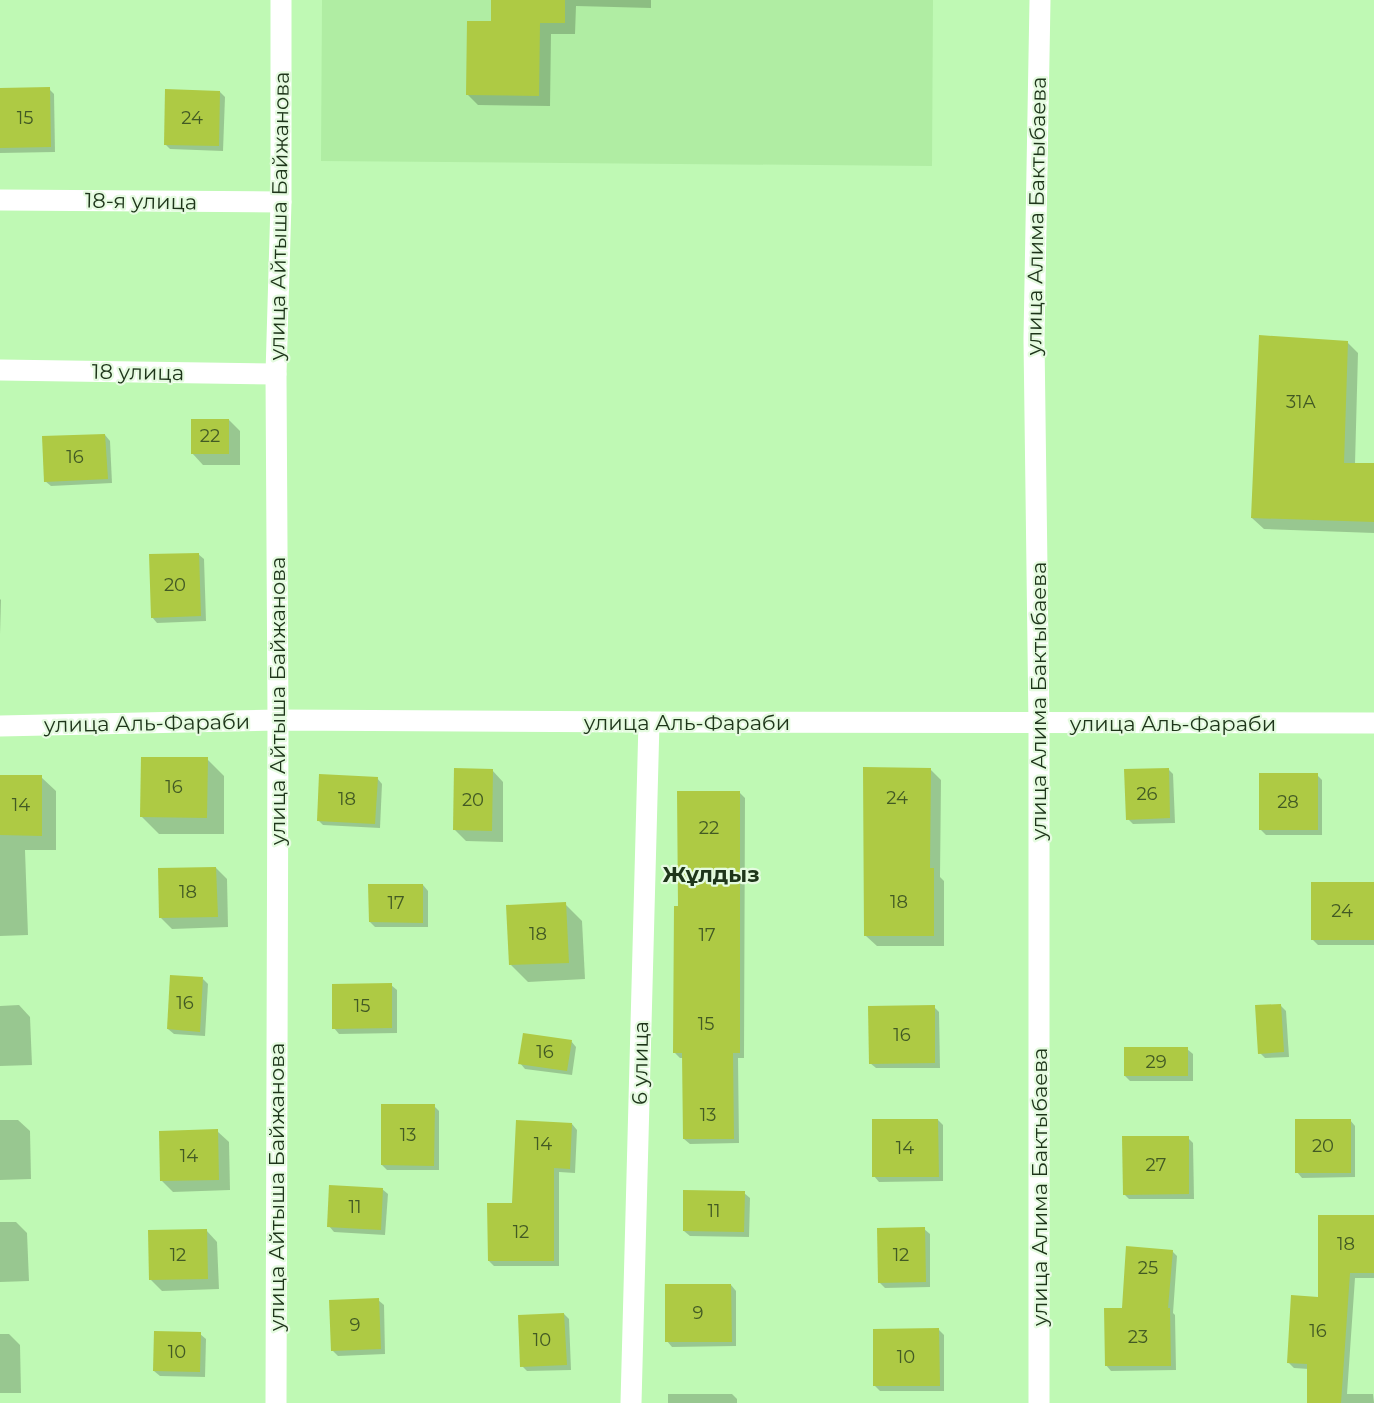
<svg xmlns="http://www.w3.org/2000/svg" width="1374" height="1403" font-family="Montserrat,sans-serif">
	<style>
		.built { fill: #b0eda3 }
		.shadow { fill: #0003 }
		.building { fill: #aeca44 }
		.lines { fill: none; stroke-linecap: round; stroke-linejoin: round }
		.minor { stroke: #fff; stroke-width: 21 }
		.labels { text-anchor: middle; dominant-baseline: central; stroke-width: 4.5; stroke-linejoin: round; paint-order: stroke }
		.number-label { font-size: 18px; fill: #425a24 }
		.street-label { font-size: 21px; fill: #1e351a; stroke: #e5fbe0 }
		.neighbourhood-label { font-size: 22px; font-weight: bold; fill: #1e351a; stroke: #e5fbe0 }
	</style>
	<rect width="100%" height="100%" fill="#bff9b4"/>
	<path class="built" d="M322 0H933L932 166 321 161Z"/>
	<g class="shadow">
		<path d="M493 0H651V8L576 6 575 34H551L550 106 478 105 467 94 492 23Z"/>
		<path d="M49 89 54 94 55 152 0 153V90Z"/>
		<path d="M220 92 225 97 223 151 170 149 165 144Z"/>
		<path d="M1347 342 1358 353 1355 464H1374V533L1264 529 1252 518Z"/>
		<path d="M229 420 240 431V465H203L192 453Z"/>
		<path d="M105 435 110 441 112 483 51 486 45 481Z"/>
		<path d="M198 554 204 559 206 621 157 623 152 617Z"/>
		<path d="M0 599 1 600 0 635Z"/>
		<path d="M207 759 224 776V834H159L142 817Z"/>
		<path d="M930 769 941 780 940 877 944 881V946H877L866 936Z"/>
		<path d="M1168 769 1173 774 1175 823 1133 824 1128 819Z"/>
		<path d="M492 770 503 782V842L466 841 455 830Z"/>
		<path d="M1317 775 1322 780V835H1266L1261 830Z"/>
		<path d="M0 776 41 777 56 791V850H25L28 935 0 936Z"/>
		<path d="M377 778 382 784 380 828 323 825 318 820Z"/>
		<path d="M739 792 745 798 744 1058H738L739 1143 690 1144 684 1139 683 1058H680L675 1053 679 907Z"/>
		<path d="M216 868 227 879 228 927 172 929 161 918Z"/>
		<path d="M1374 883V945H1318L1313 940Z"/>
		<path d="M423 885 428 891V927H375L370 922Z"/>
		<path d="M565 904 582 921 585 979 528 982 511 965Z"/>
		<path d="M203 979 208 984 205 1036 174 1034 168 1029Z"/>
		<path d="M391 985 397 990V1033L339 1034 334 1028Z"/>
		<path d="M19 1005 30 1017 32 1065 0 1066V1006Z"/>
		<path d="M1280 1005 1286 1011 1289 1057 1265 1058 1260 1053Z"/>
		<path d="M934 1007 939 1012 940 1068H876L870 1063Z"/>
		<path d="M571 1041 576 1047 572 1075 525 1069 520 1063Z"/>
		<path d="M1187 1049 1193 1054V1081H1130L1125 1076Z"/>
		<path d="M434 1106 439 1111V1170H387L382 1165Z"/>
		<path d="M0 1120H18L30 1131 31 1179 0 1180Z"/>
		<path d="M938 1120 943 1125V1181L879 1182 874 1176Z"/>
		<path d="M1350 1120 1355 1126V1177L1302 1178 1297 1172Z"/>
		<path d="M572 1124 577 1130 575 1173 559 1172V1266H494L489 1261 513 1204Z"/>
		<path d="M217 1131 229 1142 230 1190 173 1192 162 1181Z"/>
		<path d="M1188 1138 1193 1143 1194 1199H1129L1124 1194Z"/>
		<path d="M382 1189 388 1194 385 1235 334 1232 329 1226Z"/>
		<path d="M744 1193 750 1198 749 1237 690 1236 684 1231Z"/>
		<path d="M1374 1216V1278H1355L1347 1394H1373L1374 1403H1309V1369L1294 1368 1288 1362 1320 1298Z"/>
		<path d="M0 1222H16L27 1233 29 1281 0 1282Z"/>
		<path d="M924 1229 930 1234V1287L885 1288 879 1282Z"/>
		<path d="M206 1230 217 1242 219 1289 162 1291 151 1280Z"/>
		<path d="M1172 1251 1177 1256 1173 1313 1175 1315 1176 1370 1111 1371 1106 1365 1123 1310Z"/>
		<path d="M731 1285 736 1291V1346L672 1347 667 1341Z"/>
		<path d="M378 1300 384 1305 385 1354 338 1356 332 1350Z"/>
		<path d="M564 1314 569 1319 571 1370 527 1371 522 1366Z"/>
		<path d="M939 1330 944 1335V1391H880L875 1386Z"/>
		<path d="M0 1334H9L20 1345 21 1393H0Z"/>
		<path d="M200 1334 206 1339 205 1377 160 1376 154 1371Z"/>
		<path d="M668 1394H732L737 1399V1403H668Z"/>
	</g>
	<g class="building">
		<path d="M491 0H565V23H540L539 96 466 95 467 21H491Z"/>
		<path d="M50 87 51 147 0 148V88Z"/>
		<path d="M165 89 220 91 219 146 164 145Z"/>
		<path d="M1259 335 1348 341 1344 463H1374V522L1251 518Z"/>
		<rect x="191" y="419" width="38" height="35"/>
		<path d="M105 434 108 479 44 482 42 436Z"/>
		<path d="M199 553 201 616 151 618 149 554Z"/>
		<path d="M141 757H208L207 818 140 817Z"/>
		<path d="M863 767 931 768 930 868H934V936H864Z"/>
		<path d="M454 768 493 769 492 831 453 830Z"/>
		<path d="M1169 768 1170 818 1126 820 1124 769Z"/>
		<rect x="1259" y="773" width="59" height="57"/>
		<path d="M319 774 378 777 375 824 317 821Z"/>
		<path d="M0 775H42V836L0 835Z"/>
		<path d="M677 791H740V1053H733L734 1139H683L682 1053H673L674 906H678Z"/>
		<path d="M216 867 218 917 159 918 158 868Z"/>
		<rect x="1311" y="882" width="63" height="58"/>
		<path d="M368 884H423V923L369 922Z"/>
		<path d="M566 902 569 963 509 965 506 905Z"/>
		<path d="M170 975 203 977 200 1032 167 1029Z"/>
		<path d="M392 983V1028L332 1029V984Z"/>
		<path d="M1281 1004 1284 1052 1258 1054 1255 1005Z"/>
		<path d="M935 1005V1063L869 1064 868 1006Z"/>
		<path d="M523 1033 572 1040 567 1071 518 1064Z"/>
		<rect x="1124" y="1047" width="64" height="29"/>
		<path d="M381 1104H435L434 1166 381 1165Z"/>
		<path d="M872 1119H938L939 1177H872Z"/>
		<rect x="1295" y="1119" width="56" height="54"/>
		<path d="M516 1120 572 1123 570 1169 554 1168V1261H488L487 1203H512Z"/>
		<path d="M218 1129 219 1180 160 1181 159 1131Z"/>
		<path d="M1122 1136H1189V1194L1123 1195Z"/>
		<path d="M329 1185 383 1188 381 1230 327 1227Z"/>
		<path d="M683 1190 745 1191 744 1232 683 1231Z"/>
		<path d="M1318 1215H1374V1273H1350L1341 1403H1307V1364L1287 1363 1291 1295 1318 1297Z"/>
		<path d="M925 1227 926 1282 878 1283 877 1228Z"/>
		<path d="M207 1229 208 1279 149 1280 148 1230Z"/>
		<path d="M1126 1246 1173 1250 1168 1308H1170L1171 1366H1105L1104 1308H1122Z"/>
		<path d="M665 1284H731L732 1342H665Z"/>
		<path d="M379 1298 381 1349 331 1351 329 1300Z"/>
		<path d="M564 1313 567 1365 520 1367 518 1315Z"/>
		<path d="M939 1328 940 1386H873V1329Z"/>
		<path d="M154 1331 201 1332 200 1372 153 1371Z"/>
	</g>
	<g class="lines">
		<g class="minor">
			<path d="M0 200 281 202"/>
			<path d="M0 370 276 374"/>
			<path d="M0 726 278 720 649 722 1374 723"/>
			<path d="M276 1403 278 720 276 374 281 202V0"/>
			<path d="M631 1403 649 722"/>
			<path d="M1039 1403V724L1034 339 1040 0"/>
		</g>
	</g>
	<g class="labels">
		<g class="number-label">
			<text x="25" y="118">15</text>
			<text x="192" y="118">24</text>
			<text x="1301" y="402">31А</text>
			<text x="210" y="436">22</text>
			<text x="75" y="457">16</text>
			<text x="175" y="585">20</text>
			<text x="174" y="787">16</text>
			<text x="1147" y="794">26</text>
			<text x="897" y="798">24</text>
			<text x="347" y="799">18</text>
			<text x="473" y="800">20</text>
			<text x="1288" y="802">28</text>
			<text x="21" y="805">14</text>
			<text x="709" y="828">22</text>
			<text x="188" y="892">18</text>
			<text x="899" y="902">18</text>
			<text x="396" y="903">17</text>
			<text x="1342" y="911">24</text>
			<text x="538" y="934">18</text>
			<text x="707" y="935">17</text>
			<text x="185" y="1003">16</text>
			<text x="362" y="1006">15</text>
			<text x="706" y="1024">15</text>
			<text x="902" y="1035">16</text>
			<text x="545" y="1052">16</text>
			<text x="1156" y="1062">29</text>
			<text x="708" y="1115">13</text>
			<text x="408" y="1135">13</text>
			<text x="543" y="1144">14</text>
			<text x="1323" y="1146">20</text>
			<text x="905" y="1148">14</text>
			<text x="189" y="1156">14</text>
			<text x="1156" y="1165">27</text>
			<text x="355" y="1207">11</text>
			<text x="714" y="1211">11</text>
			<text x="521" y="1232">12</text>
			<text x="1346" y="1244">18</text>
			<text x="178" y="1255">12</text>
			<text x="901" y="1255">12</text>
			<text x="1148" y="1268">25</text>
			<text x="698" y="1313">9</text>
			<text x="355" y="1325">9</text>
			<text x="1318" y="1331">16</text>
			<text x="1138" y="1337">23</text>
			<text x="542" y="1340">10</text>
			<text x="177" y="1352">10</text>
			<text x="906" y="1357">10</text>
		</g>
		<g class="street-label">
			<text transform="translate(141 201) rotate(1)">18-я улица</text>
			<text transform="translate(279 216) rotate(-89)">улица Айтыша Байжанова</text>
			<text transform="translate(1036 216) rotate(-89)">улица Алима Бактыбаева</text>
			<text transform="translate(138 372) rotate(1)">18 улица</text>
			<text transform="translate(277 701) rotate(-90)">улица Айтыша Байжанова</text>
			<text transform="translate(1038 701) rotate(-90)">улица Алима Бактыбаева</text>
			<text x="687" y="722">улица Аль-Фараби</text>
			<text transform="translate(147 723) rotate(-1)">улица Аль-Фараби</text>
			<text x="1173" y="723">улица Аль-Фараби</text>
			<text transform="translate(640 1063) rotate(-89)">6 улица</text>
			<text transform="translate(276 1187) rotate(-90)">улица Айтыша Байжанова</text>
			<text transform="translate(1039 1187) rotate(-90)">улица Алима Бактыбаева</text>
		</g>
		<g class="neighbourhood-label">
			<text x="711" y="874">Жұлдыз</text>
		</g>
	</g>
</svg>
